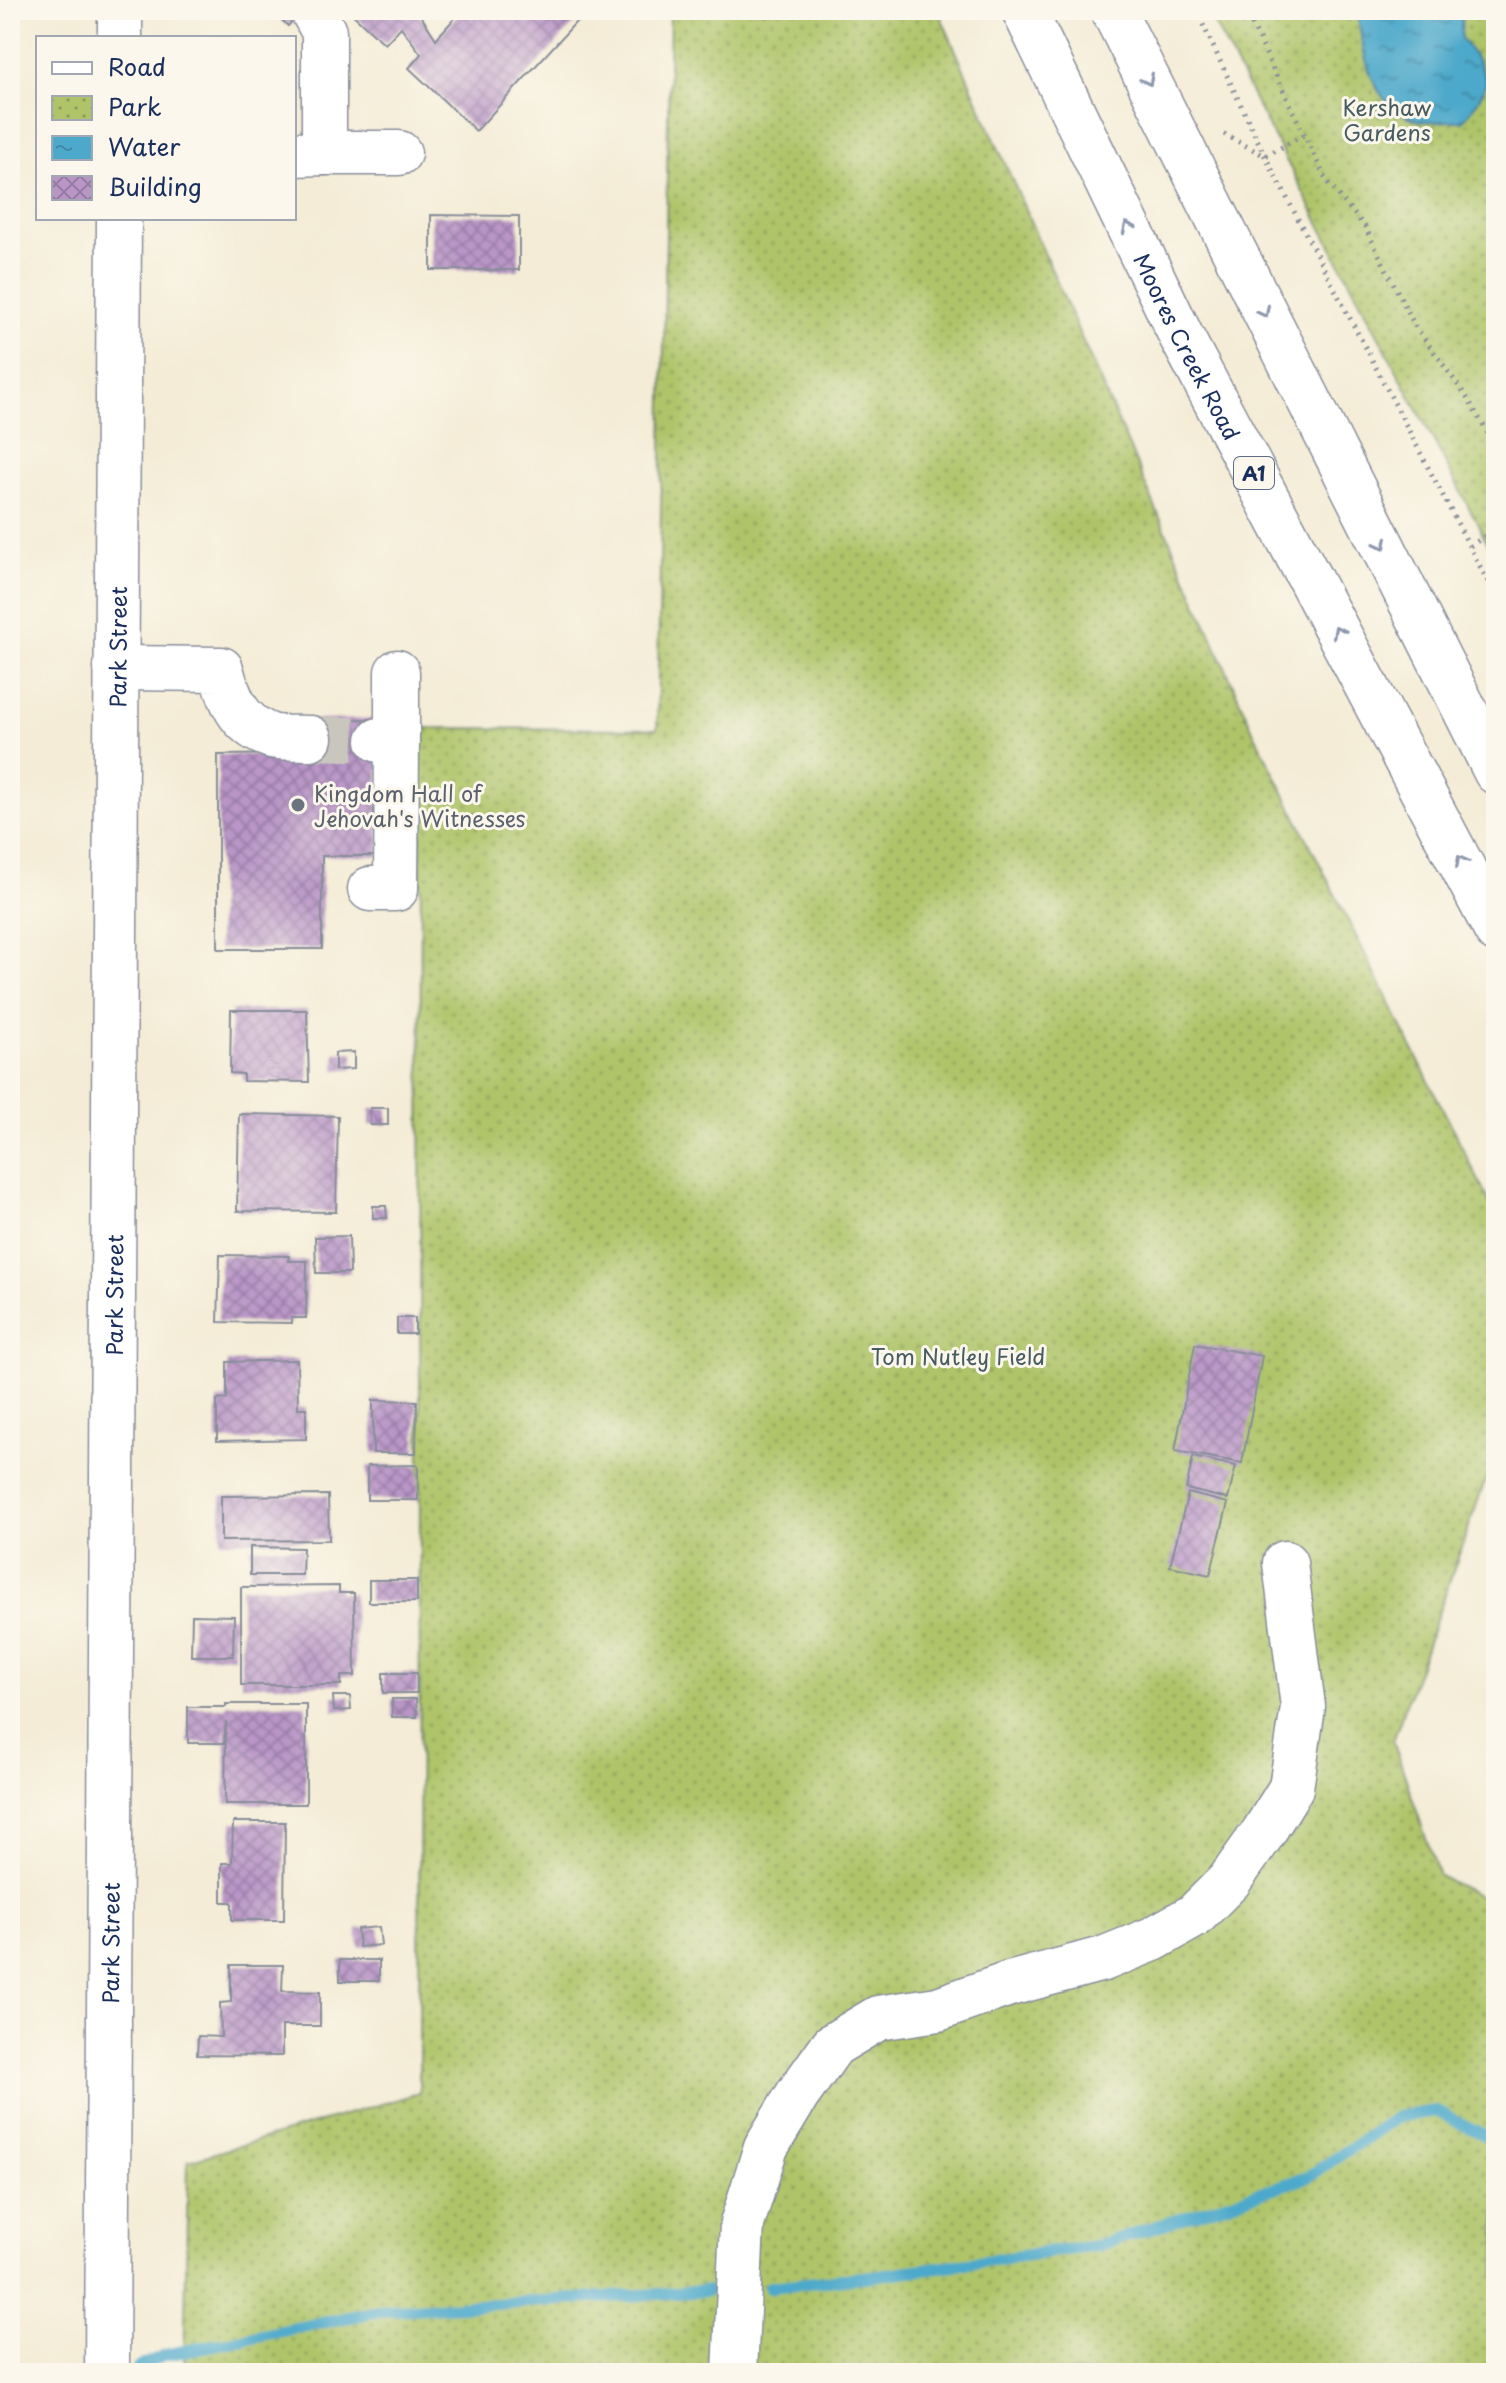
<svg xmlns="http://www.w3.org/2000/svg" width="1506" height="2383" font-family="'Playpen Sans',sans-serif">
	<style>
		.park { fill: url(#park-dots); stroke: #657a64; stroke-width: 2 }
		.water { fill: url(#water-ripples); stroke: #346c94; stroke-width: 2 }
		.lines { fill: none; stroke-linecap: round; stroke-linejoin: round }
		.stream { stroke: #4da9cb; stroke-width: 12 }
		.building { fill: url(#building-cross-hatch) }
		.minor-tunnel { stroke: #c9c6be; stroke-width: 44; stroke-dasharray: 44 22; stroke-linecap: butt }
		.minor-casing { stroke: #888e9a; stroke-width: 47 }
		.highway-casing { stroke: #888e9a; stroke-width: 47 }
		.path { stroke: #888e9a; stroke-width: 5; stroke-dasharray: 2 6; stroke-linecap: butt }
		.minor { stroke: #fff; stroke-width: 44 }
		.highway { stroke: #fff; stroke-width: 44 }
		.oneway { stroke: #8d97ae }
		.worship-dot { fill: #6b7280; stroke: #fbf7ec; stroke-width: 3 }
		.labels { text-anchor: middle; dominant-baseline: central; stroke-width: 6; stroke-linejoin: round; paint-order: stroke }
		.shield { fill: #fbf7ec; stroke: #5e6b89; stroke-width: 2 }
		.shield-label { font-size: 20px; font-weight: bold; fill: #1b2f5e }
		.park-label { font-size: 22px; fill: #475c61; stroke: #fbf7ec }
		.street-label { font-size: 22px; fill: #1b2f5e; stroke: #fbf7ec }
		.worship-label { font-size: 22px; fill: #5b616d; stroke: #fbf7ec; text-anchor: start }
	</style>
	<defs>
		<pattern id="park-dots" width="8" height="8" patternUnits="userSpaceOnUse" patternTransform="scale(2)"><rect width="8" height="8" fill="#afc469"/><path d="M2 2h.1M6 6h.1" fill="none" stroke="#8ea05a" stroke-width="1.8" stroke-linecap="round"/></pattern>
		<pattern id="water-ripples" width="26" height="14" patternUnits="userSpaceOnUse" patternTransform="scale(2)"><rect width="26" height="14" fill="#4da9cb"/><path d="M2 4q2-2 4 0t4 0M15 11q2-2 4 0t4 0" fill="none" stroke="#3f8aa8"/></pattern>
		<pattern id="building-cross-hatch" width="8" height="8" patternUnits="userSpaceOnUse" patternTransform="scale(2)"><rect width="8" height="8" fill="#ba96c7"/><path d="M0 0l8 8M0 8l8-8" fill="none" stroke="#967ba5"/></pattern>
	</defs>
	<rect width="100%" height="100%" fill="#fbf7ec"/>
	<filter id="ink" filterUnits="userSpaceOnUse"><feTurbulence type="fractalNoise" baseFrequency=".0125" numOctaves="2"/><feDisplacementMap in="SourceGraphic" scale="16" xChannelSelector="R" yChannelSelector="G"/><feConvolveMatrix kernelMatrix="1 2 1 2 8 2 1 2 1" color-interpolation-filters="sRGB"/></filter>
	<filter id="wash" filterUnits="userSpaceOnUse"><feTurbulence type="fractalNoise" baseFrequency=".006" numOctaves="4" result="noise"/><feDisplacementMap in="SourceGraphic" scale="32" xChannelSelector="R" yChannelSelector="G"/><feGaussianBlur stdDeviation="1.8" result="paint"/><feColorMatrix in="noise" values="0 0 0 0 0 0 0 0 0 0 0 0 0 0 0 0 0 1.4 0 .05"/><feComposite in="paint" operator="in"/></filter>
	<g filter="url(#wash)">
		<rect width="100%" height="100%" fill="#f4ecd6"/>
		<g class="park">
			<path d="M670 10H938L1254 733 1496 1215V1450L1393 1741 1439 1876 1496 1904V2373H184L188 2161 419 2093 421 728 657 729Z"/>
			<path d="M1207 10H1496V559Z"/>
		</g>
		<path class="water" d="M1357 10H1462L1461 38 1478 61 1487 82 1478 101 1463 121C1448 120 1427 124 1414 119 1367 103 1364 51 1357 10Z"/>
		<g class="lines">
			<g class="stream">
				<path d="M770 2287 872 2276 1096 2246 1308 2177 1397 2117 1436 2111 1496 2141"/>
				<path d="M138 2368 165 2355 379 2311 707 2291"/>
			</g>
		</g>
		<g id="blocks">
			<g class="building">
				<path d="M271 10H303L288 26Z"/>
				<path d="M348 10H417L436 39 462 10H587L476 131 409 68 421 54 401 27 385 44Z"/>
				<path d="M431 215 519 216V270H431Z"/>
				<path d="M379 719V856H322V949H218V755L309 754 310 720Z"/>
				<path d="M231 1010H307L309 1082 243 1081V1074L230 1073Z"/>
				<path d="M354 1052V1069L335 1070V1053Z"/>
				<rect x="370" y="1108" width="18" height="17"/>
				<path d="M239 1114 338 1116 336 1212 237 1211Z"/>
				<path d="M373 1206H386L387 1218H373Z"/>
				<path d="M349 1236 350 1273H316L315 1237Z"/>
				<path d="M220 1255 289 1256 288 1261H307L306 1318H291V1323L218 1322Z"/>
				<rect x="397" y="1318" width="18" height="16"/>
				<path d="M1195 1344 1262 1356 1242 1463 1175 1451Z"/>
				<path d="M297 1360 298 1408H306V1439L217 1441V1400L227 1399V1362Z"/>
				<path d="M373 1400 417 1401 416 1453H373Z"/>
				<path d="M1193 1457 1236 1466 1228 1499 1186 1489Z"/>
				<path d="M418 1465V1500H367V1466Z"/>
				<path d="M1188 1493 1228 1503 1210 1575 1170 1566Z"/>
				<path d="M328 1495 329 1540 221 1541V1496Z"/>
				<path d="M250 1547 303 1548 302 1575H250Z"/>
				<rect x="369" y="1580" width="48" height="22"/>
				<path d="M339 1586V1593H354L355 1676H341V1685H241V1587Z"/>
				<path d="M192 1615 234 1616 233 1656H191Z"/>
				<rect x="383" y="1673" width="34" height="20"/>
				<path d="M333 1696H350L351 1710 334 1711Z"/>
				<path d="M392 1699H416L417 1717H392Z"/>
				<path d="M226 1704H306V1804H225L226 1721 224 1743H188V1707H226Z"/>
				<path d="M233 1822H285L284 1920H232V1902H222V1863H232Z"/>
				<path d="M379 1927 381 1945 359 1947 357 1929Z"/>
				<rect x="340" y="1960" width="39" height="21"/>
				<path d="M231 1965H283L282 1991 320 1992V2026H282V2056L197 2055 198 2036 221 2037 220 2003 231 2002Z"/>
			</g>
		</g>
	</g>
	<g filter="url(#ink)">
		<use href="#blocks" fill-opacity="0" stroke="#888e9a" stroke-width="2"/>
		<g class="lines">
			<path class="minor-tunnel" d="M310 738 379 740"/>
			<g class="minor-casing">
				<g id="minor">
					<path d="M120 38V10"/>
					<path d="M324 153H399"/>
					<path d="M294 154 324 153V32L312 10"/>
					<path d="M116 668 221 669C229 698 238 725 271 736 283 739 298 737 310 738"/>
					<path d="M397 739V672"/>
					<path d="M370 889H396L397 739 379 740"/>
					<path id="s1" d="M107 2373 119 218"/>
					<path d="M735 2373 742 2224 766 2147 798 2094 833 2045 878 2018 938 2009 1009 1984 1103 1959 1153 1939 1194 1916 1229 1881 1263 1833 1291 1788 1303 1707 1285 1563"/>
				</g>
			</g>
			<g class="highway-casing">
				<g id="highway">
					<path id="s2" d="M1024 10 1181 336 1496 930"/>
					<path d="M1113 10 1496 772"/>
				</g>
			</g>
			<g class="path">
				<path d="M1196 10 1265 156 1496 597"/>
				<path d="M1245 10 1326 180 1365 227 1415 326 1466 396 1496 447"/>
				<path d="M1224 134 1265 156 1304 135"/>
				<path d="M1470 546 1496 529"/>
			</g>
			<use href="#minor" class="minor"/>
			<use href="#highway" class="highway"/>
		</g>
		<defs><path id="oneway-chevron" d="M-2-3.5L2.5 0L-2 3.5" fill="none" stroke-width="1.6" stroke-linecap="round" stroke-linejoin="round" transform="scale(2)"/></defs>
		<g class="oneway">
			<use href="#oneway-chevron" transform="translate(1148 80) rotate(63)"/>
			<use href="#oneway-chevron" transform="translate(1128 227) rotate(-116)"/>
			<use href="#oneway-chevron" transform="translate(1264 312) rotate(63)"/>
			<use href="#oneway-chevron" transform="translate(1382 544) rotate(63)"/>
			<use href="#oneway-chevron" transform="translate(1338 631) rotate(-118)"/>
			<use href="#oneway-chevron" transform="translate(1461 861) rotate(-118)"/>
		</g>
	</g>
	<circle class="worship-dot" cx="298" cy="805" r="8"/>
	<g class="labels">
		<rect class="shield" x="1234" y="457" width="40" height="32" rx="6"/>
		<g class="shield-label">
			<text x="1254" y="473">A1</text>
		</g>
		<g class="park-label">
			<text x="1387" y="106">Kershaw<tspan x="1387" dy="25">Gardens</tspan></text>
			<text x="958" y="1355">Tom Nutley Field</text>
		</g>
		<g class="street-label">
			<text stroke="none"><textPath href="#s2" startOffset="374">Moores Creek Road</textPath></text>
			<text stroke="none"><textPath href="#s1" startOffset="1726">Park Street</textPath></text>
			<text stroke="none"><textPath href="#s1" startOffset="1078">Park Street</textPath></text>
			<text stroke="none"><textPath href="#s1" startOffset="430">Park Street</textPath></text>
		</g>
		<g class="worship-label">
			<text x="314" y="792">Kingdom Hall of<tspan x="314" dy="25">Jehovah's Witnesses</tspan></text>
		</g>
	</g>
	<rect width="1506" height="2383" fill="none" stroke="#fbf7ec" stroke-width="40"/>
	<rect x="36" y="36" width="260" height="184" fill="#fbf7ec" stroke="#a1a7b3" stroke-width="2"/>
	<rect x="52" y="62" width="40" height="12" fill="#ffffff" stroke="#a1a7b3" stroke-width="2"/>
	<text x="108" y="76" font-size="24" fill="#1b2f5e">Road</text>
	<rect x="52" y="96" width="40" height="24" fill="url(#park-dots)" stroke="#a1a7b3" stroke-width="2"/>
	<text x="108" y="116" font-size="24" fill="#1b2f5e">Park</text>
	<rect x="52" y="136" width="40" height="24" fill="url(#water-ripples)" stroke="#a1a7b3" stroke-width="2"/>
	<text x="108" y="156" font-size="24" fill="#1b2f5e">Water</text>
	<rect x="52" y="176" width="40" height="24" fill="url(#building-cross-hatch)" stroke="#a1a7b3" stroke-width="2"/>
	<text x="108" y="196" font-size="24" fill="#1b2f5e">Building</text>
</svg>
